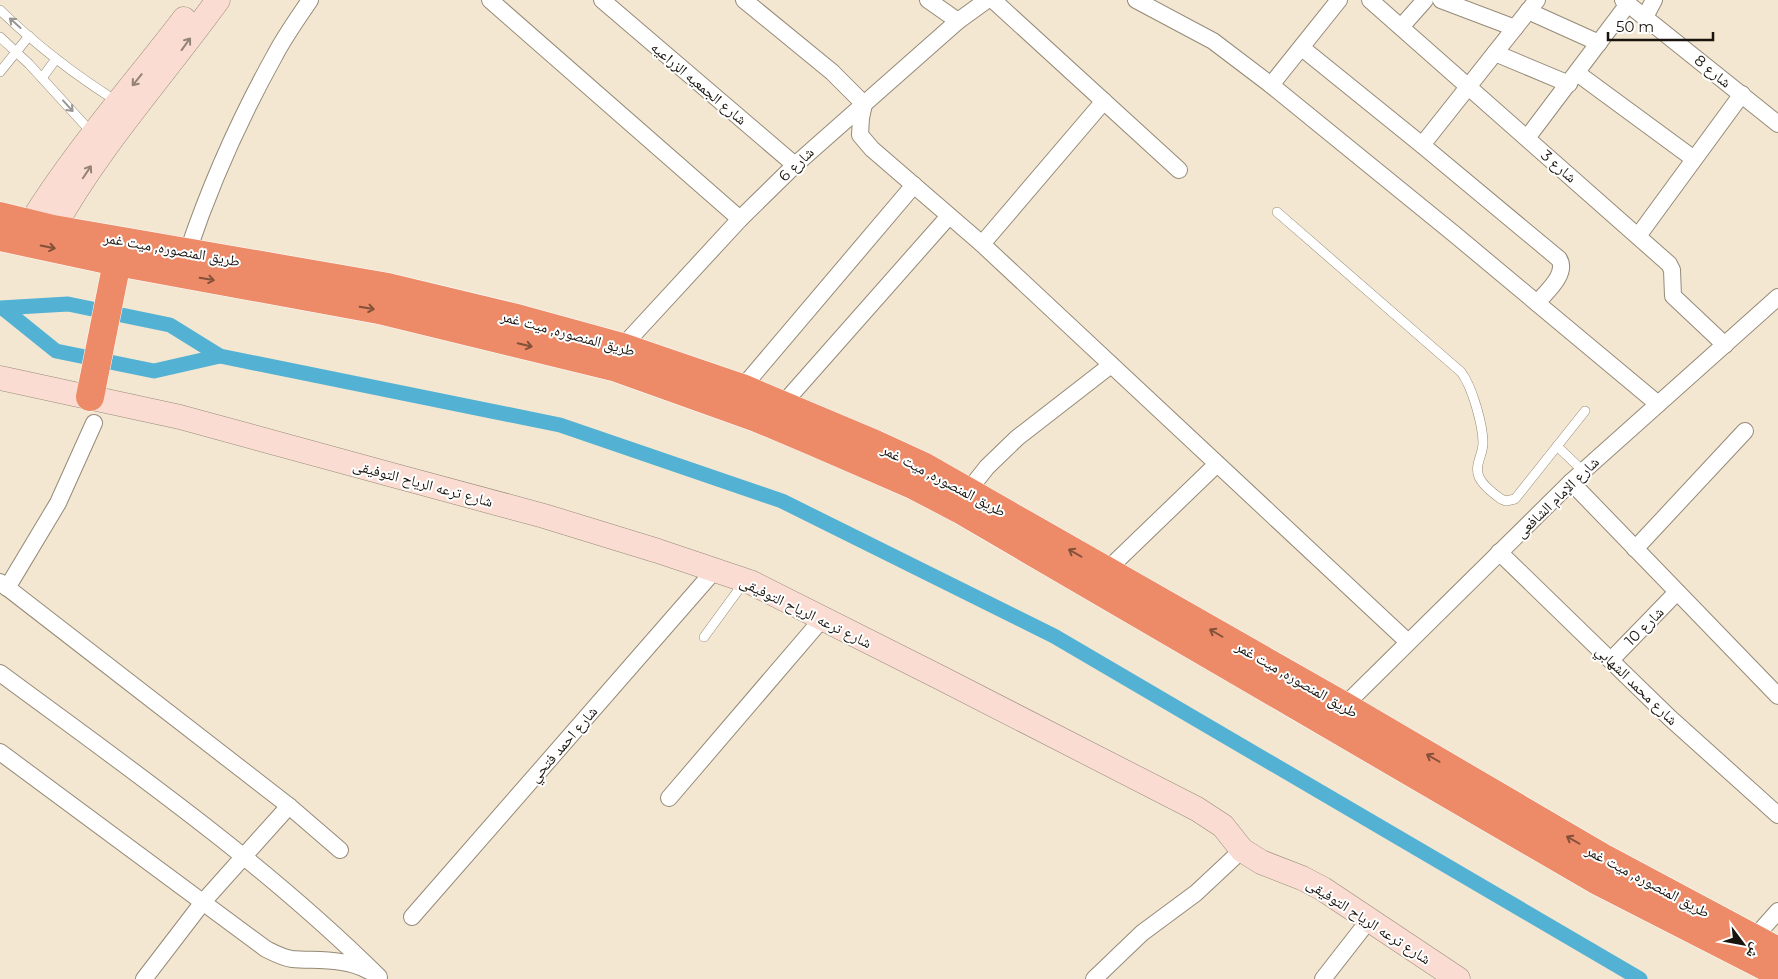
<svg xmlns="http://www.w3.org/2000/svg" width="1778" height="979" font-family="Montserrat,'Noto Naskh Arabic',sans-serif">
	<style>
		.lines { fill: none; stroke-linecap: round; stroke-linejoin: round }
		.canal { stroke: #53b2d4; stroke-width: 15 }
		.lane-casing { stroke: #958a77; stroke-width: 10 }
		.street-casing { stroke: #958a77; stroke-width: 18 }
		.secondary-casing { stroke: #958a77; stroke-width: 25 }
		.highway-casing { stroke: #fff; stroke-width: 29 }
		.lane { stroke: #fff; stroke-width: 9 }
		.street { stroke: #fff; stroke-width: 16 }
		.secondary { stroke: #fadcd2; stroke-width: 24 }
		.highway { stroke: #ed8b68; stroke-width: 28 }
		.oneway { stroke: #989592 }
		.oneway2 { stroke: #958279 }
		.oneway3 { stroke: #83503a }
		.labels { text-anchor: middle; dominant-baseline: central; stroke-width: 4; stroke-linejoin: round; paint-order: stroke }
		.street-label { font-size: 15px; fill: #19140d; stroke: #fff }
	</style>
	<rect width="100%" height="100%" fill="#f3e7d2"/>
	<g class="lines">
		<g class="canal">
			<path d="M0 308 68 304 170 325 220 356 560 425 782 501 1054 636 1640 979"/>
			<path d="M4 309 56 351 154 371 220 356"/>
		</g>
		<g class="lane-casing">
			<g id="lane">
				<path d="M0 10C36 45 75 75 118 102"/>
				<path d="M0 37 29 64 93 134"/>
				<path d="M0 72 29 36"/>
				<path d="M42 78 56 59"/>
				<path d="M1277 212 1461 372C1472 386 1483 425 1483 443 1483 455 1474 465 1479 477 1483 486 1494 494 1501 499L1506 501 1515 499 1585 411"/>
				<path d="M1557 446 1583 471"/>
				<path d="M704 637 745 581"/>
			</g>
		</g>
		<g class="street-casing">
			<g id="street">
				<path d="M490 0 740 219"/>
				<path d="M602 0 795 165"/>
				<path d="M744 0 832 72 864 104 861 118 860 135 872 149 982 244 1408 642"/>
				<path d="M928 0 958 21"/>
				<path d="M993 0 1179 170"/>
				<path d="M1136 0 1213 41 1271 85 1453 233 1658 404"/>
				<path d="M1370 0 1669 264 1672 270 1673 296 1725 345"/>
				<path d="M1441 0 1515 28"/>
				<path d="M1623 0 1778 124"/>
				<path d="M1528 11 1599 43"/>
				<path d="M1645 17 1654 0"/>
				<path d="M1401 27 1425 0"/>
				<path d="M1302 48 1422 145 1559 259C1568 274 1546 292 1537 303"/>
				<path d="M1495 53 1569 84"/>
				<path d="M1577 73 1694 159"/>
				<path d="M1271 85 1339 0"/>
				<path d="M1527 138 1628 4"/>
				<path d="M1422 145 1537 0"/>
				<path d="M1638 236 1742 94"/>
				<path d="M982 244 1104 101"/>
				<path d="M188 251C211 183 240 118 275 55 285 36 298 18 310 0"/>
				<path d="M622 347 740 219 795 165 958 21 987 0"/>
				<path d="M742 388 914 185"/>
				<path d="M782 405 949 216"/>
				<path d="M1571 482 1778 696"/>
				<path d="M968 491 987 467 1017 438 1111 365"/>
				<path d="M1635 549 1745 431"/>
				<path d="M1499 552 1670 718 1778 815"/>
				<path d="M1106 571 1217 464"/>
				<path d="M0 582 289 806 340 850"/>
				<path d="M7 588 58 503 94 423"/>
				<path d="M1611 660 1677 592"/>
				<path d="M0 673C130 769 264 863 379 977"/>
				<path d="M1344 706 1571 482 1778 297"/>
				<path d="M0 752 266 949C274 953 283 958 292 959 318 961 345 958 369 971"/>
				<path d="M669 798 823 618"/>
				<path d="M412 917 714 571"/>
				<path d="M1754 938 1778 911"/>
				<path d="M144 979 203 902 289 806"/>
				<path d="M1094 979 1142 933 1196 893 1242 850"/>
				<path d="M1323 979 1369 920"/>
			</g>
		</g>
		<g class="secondary-casing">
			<g id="secondary">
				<path d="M30 224C75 151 132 87 184 19"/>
				<path d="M53 229C99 146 163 76 218 0"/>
				<path d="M0 378 180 417 396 476 544 516 658 551 750 582 941 678 1197 809 1223 826 1242 850 1261 862 1302 878 1323 889 1458 979"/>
			</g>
		</g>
		<g class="highway-casing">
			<g id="highway">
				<path d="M0 216 53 229 388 287 513 317 622 347 742 388 875 444 923 466 1344 706 1602 857 1778 951"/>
				<path d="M0 237 117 262 379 310 617 368 757 418 814 442 915 486 959 509 1596 880 1778 973"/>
				<path d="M90 397 117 262"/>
			</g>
		</g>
		<use href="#lane" class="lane"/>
		<use href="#street" class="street"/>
		<use href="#secondary" class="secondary"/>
		<use href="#highway" class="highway"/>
	</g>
	<defs><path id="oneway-shaft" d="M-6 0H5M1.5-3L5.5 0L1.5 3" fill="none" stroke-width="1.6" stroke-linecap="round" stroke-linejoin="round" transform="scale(1.25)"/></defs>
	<g class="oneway">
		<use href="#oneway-shaft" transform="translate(15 23) rotate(-138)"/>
		<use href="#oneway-shaft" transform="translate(68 106) rotate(48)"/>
	</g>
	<g class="oneway2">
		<use href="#oneway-shaft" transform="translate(186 44) rotate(-54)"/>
		<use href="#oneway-shaft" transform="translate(137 80) rotate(129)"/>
		<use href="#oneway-shaft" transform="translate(87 172) rotate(-56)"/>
	</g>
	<g class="oneway3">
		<use href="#oneway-shaft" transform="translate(48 247) rotate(12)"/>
		<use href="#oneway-shaft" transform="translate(207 279) rotate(10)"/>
		<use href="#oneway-shaft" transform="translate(367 308) rotate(10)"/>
		<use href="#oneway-shaft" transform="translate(525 345) rotate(14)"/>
		<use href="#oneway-shaft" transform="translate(1075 553) rotate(-150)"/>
		<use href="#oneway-shaft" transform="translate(1216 633) rotate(-150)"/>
		<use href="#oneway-shaft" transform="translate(1433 758) rotate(-150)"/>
		<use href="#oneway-shaft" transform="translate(1573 840) rotate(-150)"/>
	</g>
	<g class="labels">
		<g class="street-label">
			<text transform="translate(1713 71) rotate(39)">شارع 8</text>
			<text transform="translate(699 83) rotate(40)">شارع الجمعيه الزراعيه</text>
			<text transform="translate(796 164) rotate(-44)">شارع 6</text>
			<text transform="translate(1559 166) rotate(41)">شارع 3</text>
			<text transform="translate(172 249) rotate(10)">طريق المنصوره, ميت غمر</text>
			<text transform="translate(568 333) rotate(15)">طريق المنصوره, ميت غمر</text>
			<text transform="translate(944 480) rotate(28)">طريق المنصوره, ميت غمر</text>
			<text transform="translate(423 483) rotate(15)">شارع ترعه الرياح التوفيقى</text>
			<text transform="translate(1557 497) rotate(-44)">شارع الإمام الشافعى</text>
			<text transform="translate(806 612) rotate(26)">شارع ترعه الرياح التوفيقى</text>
			<text transform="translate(1644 626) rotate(-45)">شارع 10</text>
			<text transform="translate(1297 679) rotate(30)">طريق المنصوره, ميت غمر</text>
			<text transform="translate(1637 685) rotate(44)">شارع محمد الشهابي</text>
			<text transform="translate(563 744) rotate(-49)">شارع احمد فتحي</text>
			<text transform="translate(1648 881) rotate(28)">طريق المنصوره, ميت غمر</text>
			<text transform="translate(1369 921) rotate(33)">شارع ترعه الرياح التوفيقى</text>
		</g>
	</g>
	<g transform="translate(1743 944) rotate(122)" stroke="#ffffff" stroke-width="4" paint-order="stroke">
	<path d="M0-4L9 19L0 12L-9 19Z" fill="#19140d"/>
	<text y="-8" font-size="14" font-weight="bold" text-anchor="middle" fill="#19140d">ش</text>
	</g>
	<path d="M1608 32v8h105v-8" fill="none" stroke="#19140d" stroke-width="2.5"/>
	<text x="1616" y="32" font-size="15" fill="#19140d" stroke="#ffffff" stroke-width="4" paint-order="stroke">50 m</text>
</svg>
